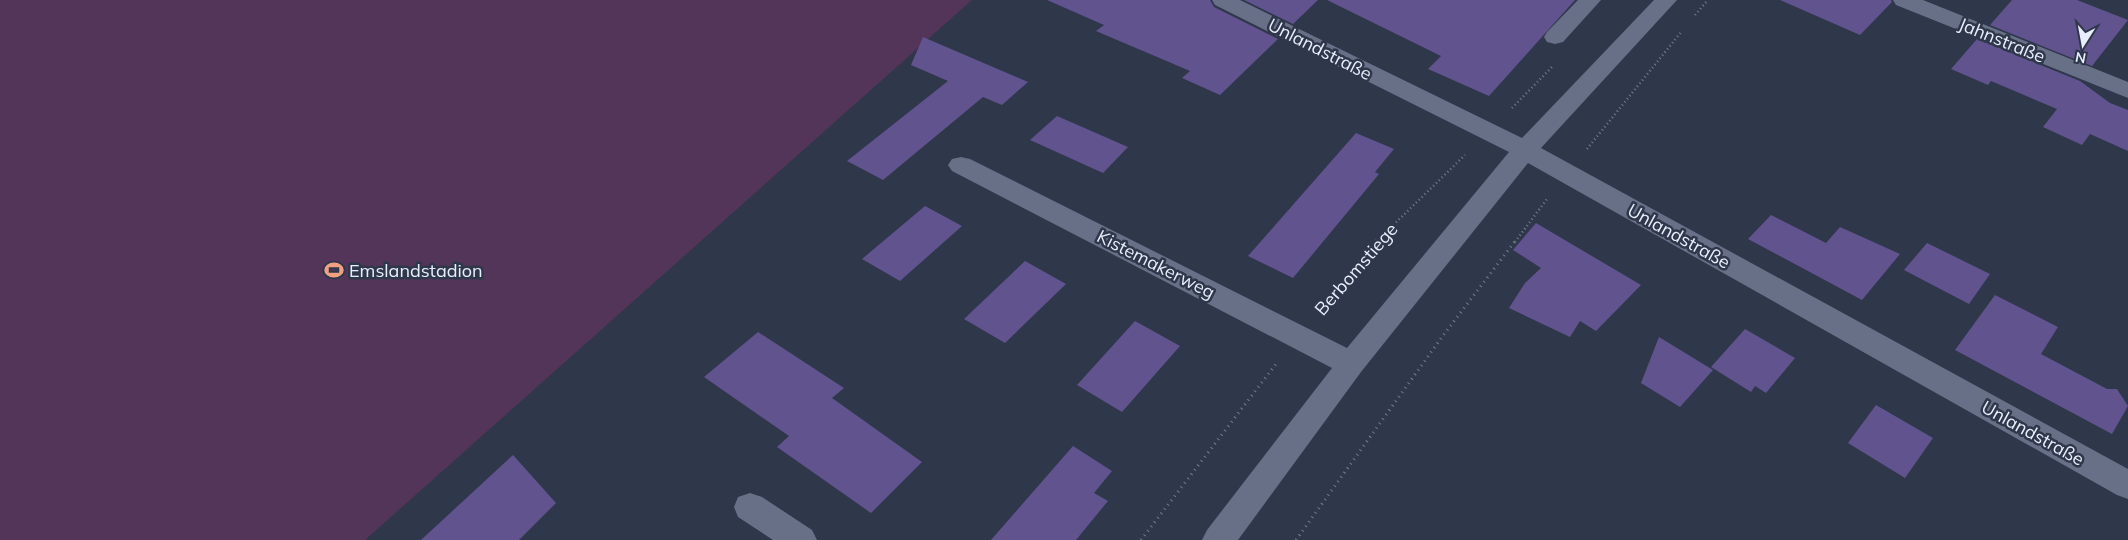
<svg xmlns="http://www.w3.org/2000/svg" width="2128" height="540" font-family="Mulish,sans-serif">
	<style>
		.green { fill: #523558 }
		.building { fill: #61538e }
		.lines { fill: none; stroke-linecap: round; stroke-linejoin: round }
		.path-far1 { stroke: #757d8e; stroke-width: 2.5; stroke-dasharray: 1 3; stroke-linecap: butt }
		.path { stroke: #757d8e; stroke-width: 3; stroke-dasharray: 1 4.5; stroke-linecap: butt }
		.minor { fill: #677087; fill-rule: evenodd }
		.labels { text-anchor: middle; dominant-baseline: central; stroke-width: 5; stroke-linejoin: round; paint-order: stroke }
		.street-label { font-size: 18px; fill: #e8eefb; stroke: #2f374b }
		.poi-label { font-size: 18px; fill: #e8eefb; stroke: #2f374b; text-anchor: start }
	</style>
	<rect width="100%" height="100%" fill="#2f374b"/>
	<path class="green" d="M0 0H972L365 540H0Z"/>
	<g class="building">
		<path d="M1047 0H1210L1214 7 1278 39 1220 95 1182 78 1190 71 1096 31 1104 25Z"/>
		<path d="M1244 0H1318L1293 24Z"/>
		<path d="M1327 0H1575L1489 96 1428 69 1441 56Z"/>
		<path d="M1780 0H1891L1892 2 1860 35Z"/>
		<path d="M2012 0H2077L2128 20 2092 66 1990 25Z"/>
		<path d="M923 37 1028 82 1002 105 983 97 883 180 847 161 948 81 911 65Z"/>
		<path d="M1977 39 2080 81 2110 103 2128 110V151L2090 134 2082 145 2043 127 2057 109 1991 81 1988 85 1951 69Z"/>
		<path d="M1057 116 1128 147 1103 173 1030 140Z"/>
		<path d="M1356 133 1394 149 1375 172 1379 174 1293 278 1248 256Z"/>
		<path d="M925 206 962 226 900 281 862 259Z"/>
		<path d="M1771 215 1826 243 1840 227 1900 254 1862 300 1748 239Z"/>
		<path d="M1536 223 1641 285 1596 331 1580 321 1570 337 1509 308 1525 283 1541 268 1513 250Z"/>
		<path d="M1927 243 1990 274 1969 304 1904 270Z"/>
		<path d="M1025 261 1066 284 1005 343 964 319Z"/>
		<path d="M1995 295 2058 327 2041 354 2107 389H2117L2128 406 2112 434 1955 350Z"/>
		<path d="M1135 321 1180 346 1122 412 1077 385Z"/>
		<path d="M1745 329 1795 358 1766 393 1755 386 1751 392 1711 367Z"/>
		<path d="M758 332 844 388 832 398 922 462 871 513 777 447 789 436 704 377Z"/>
		<path d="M1659 337 1713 370 1680 407 1641 383Z"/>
		<path d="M1876 405 1933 438 1905 478 1848 443Z"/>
		<path d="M1073 446 1112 471 1094 493 1108 501 1076 540H991Z"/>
		<path d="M513 455 556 503 519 540H421Z"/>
	</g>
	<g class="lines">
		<g class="path-far1">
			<path d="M1695 15 1708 0"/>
			<path d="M1512 108 1553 66"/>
			<path d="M1587 149 1682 31"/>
			<path d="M1376 242 1465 155"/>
			<path d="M1515 242 1547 199"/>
		</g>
		<g class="path">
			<path d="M1321 309 1377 240"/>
			<path d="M1141 540 1276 364"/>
			<path d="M1296 540 1442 337 1516 240"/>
		</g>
		<g class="minor">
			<path d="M1212 0H1240L1522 138 1654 0H1677L1541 148 2128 469V499L2117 495 1528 163 1361 372 1238 540H1202L1207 530 1332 368 952 171 948 165 952 159 961 157 970 159 1347 348 1509 152 1215 5Z"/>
			<path d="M1578 0H1601L1563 42 1555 44 1547 42 1544 37 1547 32Z"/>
			<path d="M1893 0H1923L2128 82V98L1896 5Z"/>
			<path d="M750 493 762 497 812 530 817 540H773L738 517 734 507 738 497Z"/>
		</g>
	</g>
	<defs>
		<g id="stadium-bare" transform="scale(1.5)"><path d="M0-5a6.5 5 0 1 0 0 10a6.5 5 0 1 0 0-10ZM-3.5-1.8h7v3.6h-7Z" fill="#f2a081" stroke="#2f374b" stroke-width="2.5" paint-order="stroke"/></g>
	</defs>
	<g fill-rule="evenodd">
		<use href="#stadium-bare" x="334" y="270"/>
	</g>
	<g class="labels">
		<g class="street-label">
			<text transform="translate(2002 40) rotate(22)">Jahnstraße</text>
			<text transform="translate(1320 49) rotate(27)">Unlandstraße</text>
			<text transform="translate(1679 236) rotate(29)">Unlandstraße</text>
			<text transform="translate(1156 264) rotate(27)">Kistemakerweg</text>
			<text transform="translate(1356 269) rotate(-49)">Berbomstiege</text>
			<text transform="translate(2033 433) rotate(29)">Unlandstraße</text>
		</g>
		<g class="poi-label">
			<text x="349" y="270">Emslandstadion</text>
		</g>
	</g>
	<g transform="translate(2083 45) rotate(191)" stroke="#2f374b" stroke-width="4" paint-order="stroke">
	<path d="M0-4L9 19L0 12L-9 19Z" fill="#e8eefb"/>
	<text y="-8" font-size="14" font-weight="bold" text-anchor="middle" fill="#e8eefb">N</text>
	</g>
</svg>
